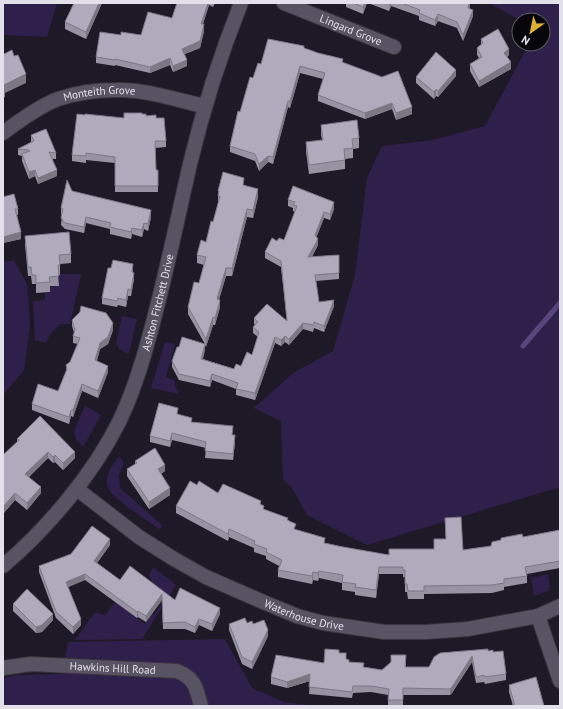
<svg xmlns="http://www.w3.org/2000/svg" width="563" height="709" font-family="'PT Sans',sans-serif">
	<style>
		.green { fill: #2f204b }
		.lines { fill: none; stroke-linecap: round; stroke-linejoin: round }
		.stream { stroke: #57457b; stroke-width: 5 }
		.street-casing { stroke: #38353f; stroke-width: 16 }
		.street { stroke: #575362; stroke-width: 14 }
		.wall { fill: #9793a2 }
		.shaded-wall { fill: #7b7884 }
		.building { fill: #b0abbc; stroke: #7b7884 }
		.labels { text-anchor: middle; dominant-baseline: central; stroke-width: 4; stroke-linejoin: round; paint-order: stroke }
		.street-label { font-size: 11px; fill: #e2e0e9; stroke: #07060b }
	</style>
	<rect width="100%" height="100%" fill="#1d1926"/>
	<g class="green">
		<path d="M3 3H57L47 37 3 35Z"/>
		<path d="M489 3H560V487L367 545 307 515 292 488 283 480 281 421 254 408 293 373 333 351 355 275 367 178 382 146 433 140 485 126 529 44H543V20H520Z"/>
		<path d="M14 260 27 284 30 325 24 370 3 395V262Z"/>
		<path d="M60 274H81L70 324H60L49 336 46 343 35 340 33 301 45 300V293H50V287L59 286 58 276H60Z"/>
		<path d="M122 316 137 319 129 354 119 349 116 342Z"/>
		<path d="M165 342 175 344 166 377 175 381V385L179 394 151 388Z"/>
		<path d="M85 406 101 415 83 447 76 439 74 431Z"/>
		<path d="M119 457 123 461V466L119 475 120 488 163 526 159 529C147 520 114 500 108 488 104 477 112 464 119 457Z"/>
		<path d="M153 567 176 585 142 639 75 640 95 612 105 615 115 602 145 624 152 614 154 615 164 601 149 576Z"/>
		<path d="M548 574 550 590 534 596 531 578Z"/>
		<path d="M225 639 252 688 284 702 317 706H3V678L17 675 62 674 68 642Z"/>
	</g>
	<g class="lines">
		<path class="stream" d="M523 346 560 303"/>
		<g class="street-casing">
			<g id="street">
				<path id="s1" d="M284 3 394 47"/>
				<path id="s2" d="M3 133C17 122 42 105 58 99 76 93 97 90 116 90 145 89 176 100 204 106"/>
				<path id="s3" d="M77 489 139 537 174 559 206 577 268 604 297 616 323 623 384 632H426L468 629 538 616 560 606"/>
				<path id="s4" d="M3 566C48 528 94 473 120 420 137 384 147 346 157 307 169 260 179 212 190 164 203 109 220 56 241 3"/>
				<path d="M538 616 560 681"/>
				<path id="s5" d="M3 668 31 664 177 671C196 679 196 688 201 706"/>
			</g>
		</g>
		<use href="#street" class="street"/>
	</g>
	<g class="wall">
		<path d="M74 3H102L86 39 65 29V22Z"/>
		<path d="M177 3H215L213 7 209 5 203 24 204 31 200 48 185 54 187 66 173 72 170 65 150 73 115 65V66L96 63V57L121 35H141L172 18Z"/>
		<path d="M346 3H367L363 14 346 7Z"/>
		<path d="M368 3H470V9L473 16 463 41 457 28 438 21 435 26 419 20V16L391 6 389 11Z"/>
		<path d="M481 39 509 55 507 57 511 69 479 87 470 71V64L479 58 477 55V48L481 45Z"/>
		<path d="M304 48 343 62 412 114 396 120 392 109 365 119 318 101V95L323 79 300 73 290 108 288 107 273 164 268 162 259 171 255 161 230 152V146L240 112 253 78 261 64Z"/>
		<path d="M456 76 438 97 436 96 434 99 416 83V77Z"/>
		<path d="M142 114 156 118 166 141V147L155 148 156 170H158V192H115V163L86 160V163L72 161V155L124 118Z"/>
		<path d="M321 125 359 138V148L353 149V158L345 159V169L309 174 306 152V142L322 140 321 135Z"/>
		<path d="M31 135 56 153V159H52L57 176 38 184 35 176 29 179 22 161V156L18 155V149L31 142Z"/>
		<path d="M244 185 258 197 253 218 247 217 232 276H226L219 299 220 307 215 325H213L206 347 205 345V350L203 359 234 369 241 366 252 355 258 337 253 333V327L255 325 254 324V318L287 320 281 267 265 258V252L277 241 284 240 295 212 293 211V208L288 206V200L334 209 330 220 324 218 316 238 318 245 312 257 339 255V279L316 281 319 302 334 306 324 332 314 328 313 332 303 329 289 345 285 342 281 346 275 343 255 400 236 395V389L212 380 210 387 179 380 172 367V361L179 347 205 344 188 314V307L199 283 204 265 197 263V255L206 242 213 222 218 204V191Z"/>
		<path d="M72 191 151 217 148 231 144 229 142 237 132 234 131 239 110 234V229L86 223 84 233 65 229 61 225 62 215H61V208Z"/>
		<path d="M3 197 18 209V215H17L21 239 3 243Z"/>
		<path d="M25 236 71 254V263L60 264V275H58L59 286H50V292L36 293V284H32L31 276H28L25 245Z"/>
		<path d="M133 270V273L134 279 131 296H128L126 307 118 305 117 307 102 304V298Z"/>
		<path d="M72 320 113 330 108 344 100 349 97 361 108 372 98 398 82 391 73 417 71 416 69 424 32 410V404L58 391 66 371V365L70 362 78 344 73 343V336L74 333 72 326Z"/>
		<path d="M178 414 192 422 233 435 235 442 233 460 205 458 206 448 172 440 170 447 150 442V436Z"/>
		<path d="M17 439 75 458 63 470 55 462 53 463 48 458 29 477 41 493 27 510 15 500 3 514 17 442Z"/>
		<path d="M135 461 165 471 161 474 170 495 149 509 127 476V469L135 464Z"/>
		<path d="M197 485 218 493 261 505 264 509 288 520 296 530 325 543 343 547 389 555 434 549V539H446L445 518 463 550 491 546 523 537 560 530V568L527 574V583L504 587V590L492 593 424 594V599H408L407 592H405V577H403V574H379L376 598 355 595V592L342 590V583L319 578 318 581 313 580 312 584 278 577V570L279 566 266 559V556L254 552V548L229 537 228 541 176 513V506Z"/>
		<path d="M110 545 97 563 120 580 175 600 220 614 212 631 199 625 195 633 185 629H163L162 600 146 622 138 617 137 618 85 580 68 587 81 625 73 634 56 618 39 572V566Z"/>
		<path d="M13 604 53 620 42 632 36 633 13 611Z"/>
		<path d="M247 623 253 624 268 636 252 669 242 664 229 630V624Z"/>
		<path d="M488 651 493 652 506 674V680L485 684 484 682 476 683 472 662 452 693 450 695H403V706H388V695L371 692 353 693 352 698 309 694 310 681 287 688 271 684V677L324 663 339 653 349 662 364 667 382 670 406 661V667H429Z"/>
		<path d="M509 685 544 706H513L509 692Z"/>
	</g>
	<g class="shaded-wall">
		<path d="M99 3H102L86 39V32Z"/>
		<path d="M208 3H209V5L201 30V24Z"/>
		<path d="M365 3H367L363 14V7Z"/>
		<path d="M390 3H391V6L389 11Z"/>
		<path d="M469 3H470V9L468 8Z"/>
		<path d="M473 10V16L463 41V35Z"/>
		<path d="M438 14V21L435 26V20Z"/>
		<path d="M204 24V31L200 48 182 55V49Z"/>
		<path d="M509 49V55L504 60V53Z"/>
		<path d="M170 58V65L150 73V67Z"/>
		<path d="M187 60V66L173 72V66Z"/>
		<path d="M511 62V69L479 87V81Z"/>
		<path d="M300 66V73L290 108V101Z"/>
		<path d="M456 70V76L438 97V91Z"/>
		<path d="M26 74V83L5 93V97L3 98V89L4 85Z"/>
		<path d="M436 89V96L434 99V92Z"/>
		<path d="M288 101V107L273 164V157Z"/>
		<path d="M392 103V109L365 119V113Z"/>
		<path d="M412 107V114L396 120V113Z"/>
		<path d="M268 156V162L259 171V164Z"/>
		<path d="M35 170V176L29 179V172Z"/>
		<path d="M57 170V176L38 184V178Z"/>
		<path d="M258 189V197L253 218V210Z"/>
		<path d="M334 202V209L330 220V214Z"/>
		<path d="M247 209V217L232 276V268Z"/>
		<path d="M151 210V217L148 231V224Z"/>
		<path d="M324 212V218L315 241V235Z"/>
		<path d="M86 217V223L84 233V227Z"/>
		<path d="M144 223V229L142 237V230Z"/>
		<path d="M132 228V234L131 239V232Z"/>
		<path d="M21 232V239L3 243V237Z"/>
		<path d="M318 239V245L308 263V257Z"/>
		<path d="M226 268V276L217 307V299Z"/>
		<path d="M134 273V279L131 296V290Z"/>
		<path d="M128 289V296L126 307V300Z"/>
		<path d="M220 300V307L215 325V318Z"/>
		<path d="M334 300V306L324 332V326Z"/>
		<path d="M213 317V325L206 347V339Z"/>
		<path d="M113 323V330L108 344 100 349 95 367V360L100 343Z"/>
		<path d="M303 323V329L289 345V339Z"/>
		<path d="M285 336V342L281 346V340Z"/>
		<path d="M275 337V343L255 400V393Z"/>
		<path d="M205 344V350L201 365V359Z"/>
		<path d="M108 366V372L98 398V391Z"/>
		<path d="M212 374V380L210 387V381Z"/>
		<path d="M82 384V391L73 417V410Z"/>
		<path d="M71 410V416L69 424V417Z"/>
		<path d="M172 433V440L170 447V441Z"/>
		<path d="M235 435V442L233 460V454Z"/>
		<path d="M48 452V458L25 480V474Z"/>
		<path d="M75 452V458L63 470V463Z"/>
		<path d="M55 455V462L53 463V457Z"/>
		<path d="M165 465V471L158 475V469Z"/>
		<path d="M41 487V493L27 510V503Z"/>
		<path d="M170 488V495L149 509V502Z"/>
		<path d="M15 493V500L3 514V507Z"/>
		<path d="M229 529V537L228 541V534Z"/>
		<path d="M110 539V545L94 567V561Z"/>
		<path d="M379 567V574L376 598V590Z"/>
		<path d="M319 571V578L318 581V573Z"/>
		<path d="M313 572V580L312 584V576Z"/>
		<path d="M85 574V580L66 588V582Z"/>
		<path d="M162 594V600L146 622V616Z"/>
		<path d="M220 608V614L212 631V624Z"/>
		<path d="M138 611V617L137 618V612Z"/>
		<path d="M53 614V620L42 632 36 633V627Z"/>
		<path d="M81 619V625L73 634V627Z"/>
		<path d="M199 619V625L195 633V627Z"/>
		<path d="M268 630V636L252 669V662Z"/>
		<path d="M472 656V662L452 693 450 695V689Z"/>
		<path d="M310 674V681L287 688V682Z"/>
	</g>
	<g class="building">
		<path d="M74 3H99L86 32 65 22Z"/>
		<path d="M177 3H208L201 24H204L200 41 182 49 187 60 173 66 170 58 150 67 115 59V60L96 57 100 32 121 35V32L141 35 148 12 172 18Z"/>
		<path d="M353 3H365L363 7Z"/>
		<path d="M402 3H469L468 8 473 10 463 35 457 22 438 14 435 20 419 13 420 10Z"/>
		<path d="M498 29 509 49 504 53 511 62 479 81 470 64 482 57 477 48 483 43 481 39Z"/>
		<path d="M268 39 304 46V48L318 53 343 59 342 62 382 77 398 71 412 107 396 113 392 103 365 113 318 95 325 73 300 66 290 101H288L273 157 268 156 259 164 255 154 230 146 238 111 240 112 250 77 253 78 258 63 261 64Z"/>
		<path d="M12 50 14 56 18 55 26 74 4 85 5 88 3 89V51L4 54Z"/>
		<path d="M436 52 456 70 438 91 436 89 434 92 416 77Z"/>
		<path d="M124 113H142V114H146V116L156 115V118H164L166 141H155L156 170H158V186H115V157L86 153V156L72 155 77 114 85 115V114L124 118Z"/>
		<path d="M357 120 359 138 352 139 353 148 344 149 345 160 309 165 306 142 323 140 321 125Z"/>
		<path d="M46 129 56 153 49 152 57 170 38 178 35 170 29 172 22 154 30 151 29 150 18 149 34 141 31 135Z"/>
		<path d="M223 172 244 178 243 185 258 189 253 210 247 209 232 268H226L217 299 220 300 215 318 213 317 206 339 188 307 194 282 199 283 206 257 197 255 201 240 206 242 211 221 213 222 220 196H218L219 191H218Z"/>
		<path d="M67 180 72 191 151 210 148 224 144 223 142 230 132 228 131 232 110 227 111 223 86 217 84 227 65 223 61 218 63 209 61 208Z"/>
		<path d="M293 186 334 202 330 214 324 212 315 235 318 239 308 257 339 255V273L315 275 319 302 334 300 324 326 314 322 313 325 303 323 289 339 285 336 281 340 275 337 255 393 236 389 238 383 212 374 210 381 179 374 172 361 177 347H179L182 337 205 344 201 359 234 369 236 364 241 366 247 352 252 355 259 332 253 327 258 322 254 318 267 304 287 321 281 261 265 252 272 238 277 241 279 238 284 240 297 206 293 205 295 202 288 200Z"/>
		<path d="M14 194 18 209H15L21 232 3 237V197Z"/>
		<path d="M69 232 71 254 59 255 60 265H58L59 276 49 277 50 282 36 283V275H32L31 267H28L25 236Z"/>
		<path d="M113 260 133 264 132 272 134 273 131 290 128 289 126 300 118 298 117 301 102 298 108 268H111Z"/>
		<path d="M81 306 106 313 113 323 108 337 100 343 95 360 108 366 98 391 82 384 73 410H71L69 417 32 404 38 384 58 391 67 369 66 365 70 362 80 338 73 336 75 330 72 320 80 312Z"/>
		<path d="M159 403 178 408 177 414 192 418 191 422 233 426 232 435H235L233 454 205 451 206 442 172 433 170 441 150 436Z"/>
		<path d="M40 416 75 452 63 463 55 455 53 457 48 452 25 474 41 487 27 503 15 493 3 507V455L19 440 17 439Z"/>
		<path d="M155 448 165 465 158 469 170 488 149 502 127 469 137 463 135 461Z"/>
		<path d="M190 481 197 485 199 481 218 493 223 484 261 501 260 504 264 506 263 509 288 518 287 520 296 524 294 529 325 538 324 543 343 547 389 555V549H434V539H446L445 518 461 517 463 550 491 546 492 542 501 540V538L522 534 523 537 560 530V561L525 567 527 576 504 579V583L492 585 424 586V591H408L407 584H405V570H403V567H379L376 590 355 587 356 584 342 582 343 575 319 571 318 573 313 572 312 576 278 570 282 560 266 552 267 549 254 544 255 541 229 529 228 534 176 506Z"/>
		<path d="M92 526 110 539 94 561 120 580 130 566 175 600 180 588 220 608 212 624 199 619 195 627 185 622 163 623 162 594 146 616 138 611 137 612 85 574 66 582 81 619 73 627 56 612 39 566 71 554Z"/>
		<path d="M27 589 53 614 42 625 36 627 13 604Z"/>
		<path d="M245 618 247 623 252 621 253 624 264 620 268 630 252 662 242 657 229 624Z"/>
		<path d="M325 649 339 650V653H346V659L349 660V662L364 663 363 667 382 670 391 662V655H406L405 667H429L434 657 440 653 488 649V651L493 650V652L503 651 506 674 485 677 484 675 476 677 472 656 452 687 450 689 403 688V700H388L389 689 371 686H353L352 692 309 687 310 674 287 682 271 677 276 655 324 663Z"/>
		<path d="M536 677 544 706H515L509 685Z"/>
	</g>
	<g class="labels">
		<g class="street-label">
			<text stroke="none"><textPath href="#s1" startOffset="72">Lingard Grove</textPath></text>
			<text stroke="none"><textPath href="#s2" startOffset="107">Monteith Grove</textPath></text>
			<text stroke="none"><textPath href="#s4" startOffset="312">Ashton Fitchett Drive</textPath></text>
			<text stroke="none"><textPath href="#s3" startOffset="262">Waterhouse Drive</textPath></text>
			<text stroke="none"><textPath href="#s5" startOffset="110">Hawkins Hill Road</textPath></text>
		</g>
	</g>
	<rect width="563" height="709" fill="none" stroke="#e2e0e9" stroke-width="8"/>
	<g transform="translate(531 32) rotate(213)"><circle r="19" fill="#07060b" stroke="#5f5d64"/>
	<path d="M0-3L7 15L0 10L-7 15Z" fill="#ddb133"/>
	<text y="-6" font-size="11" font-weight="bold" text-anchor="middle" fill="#e2e0e9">N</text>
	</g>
</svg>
